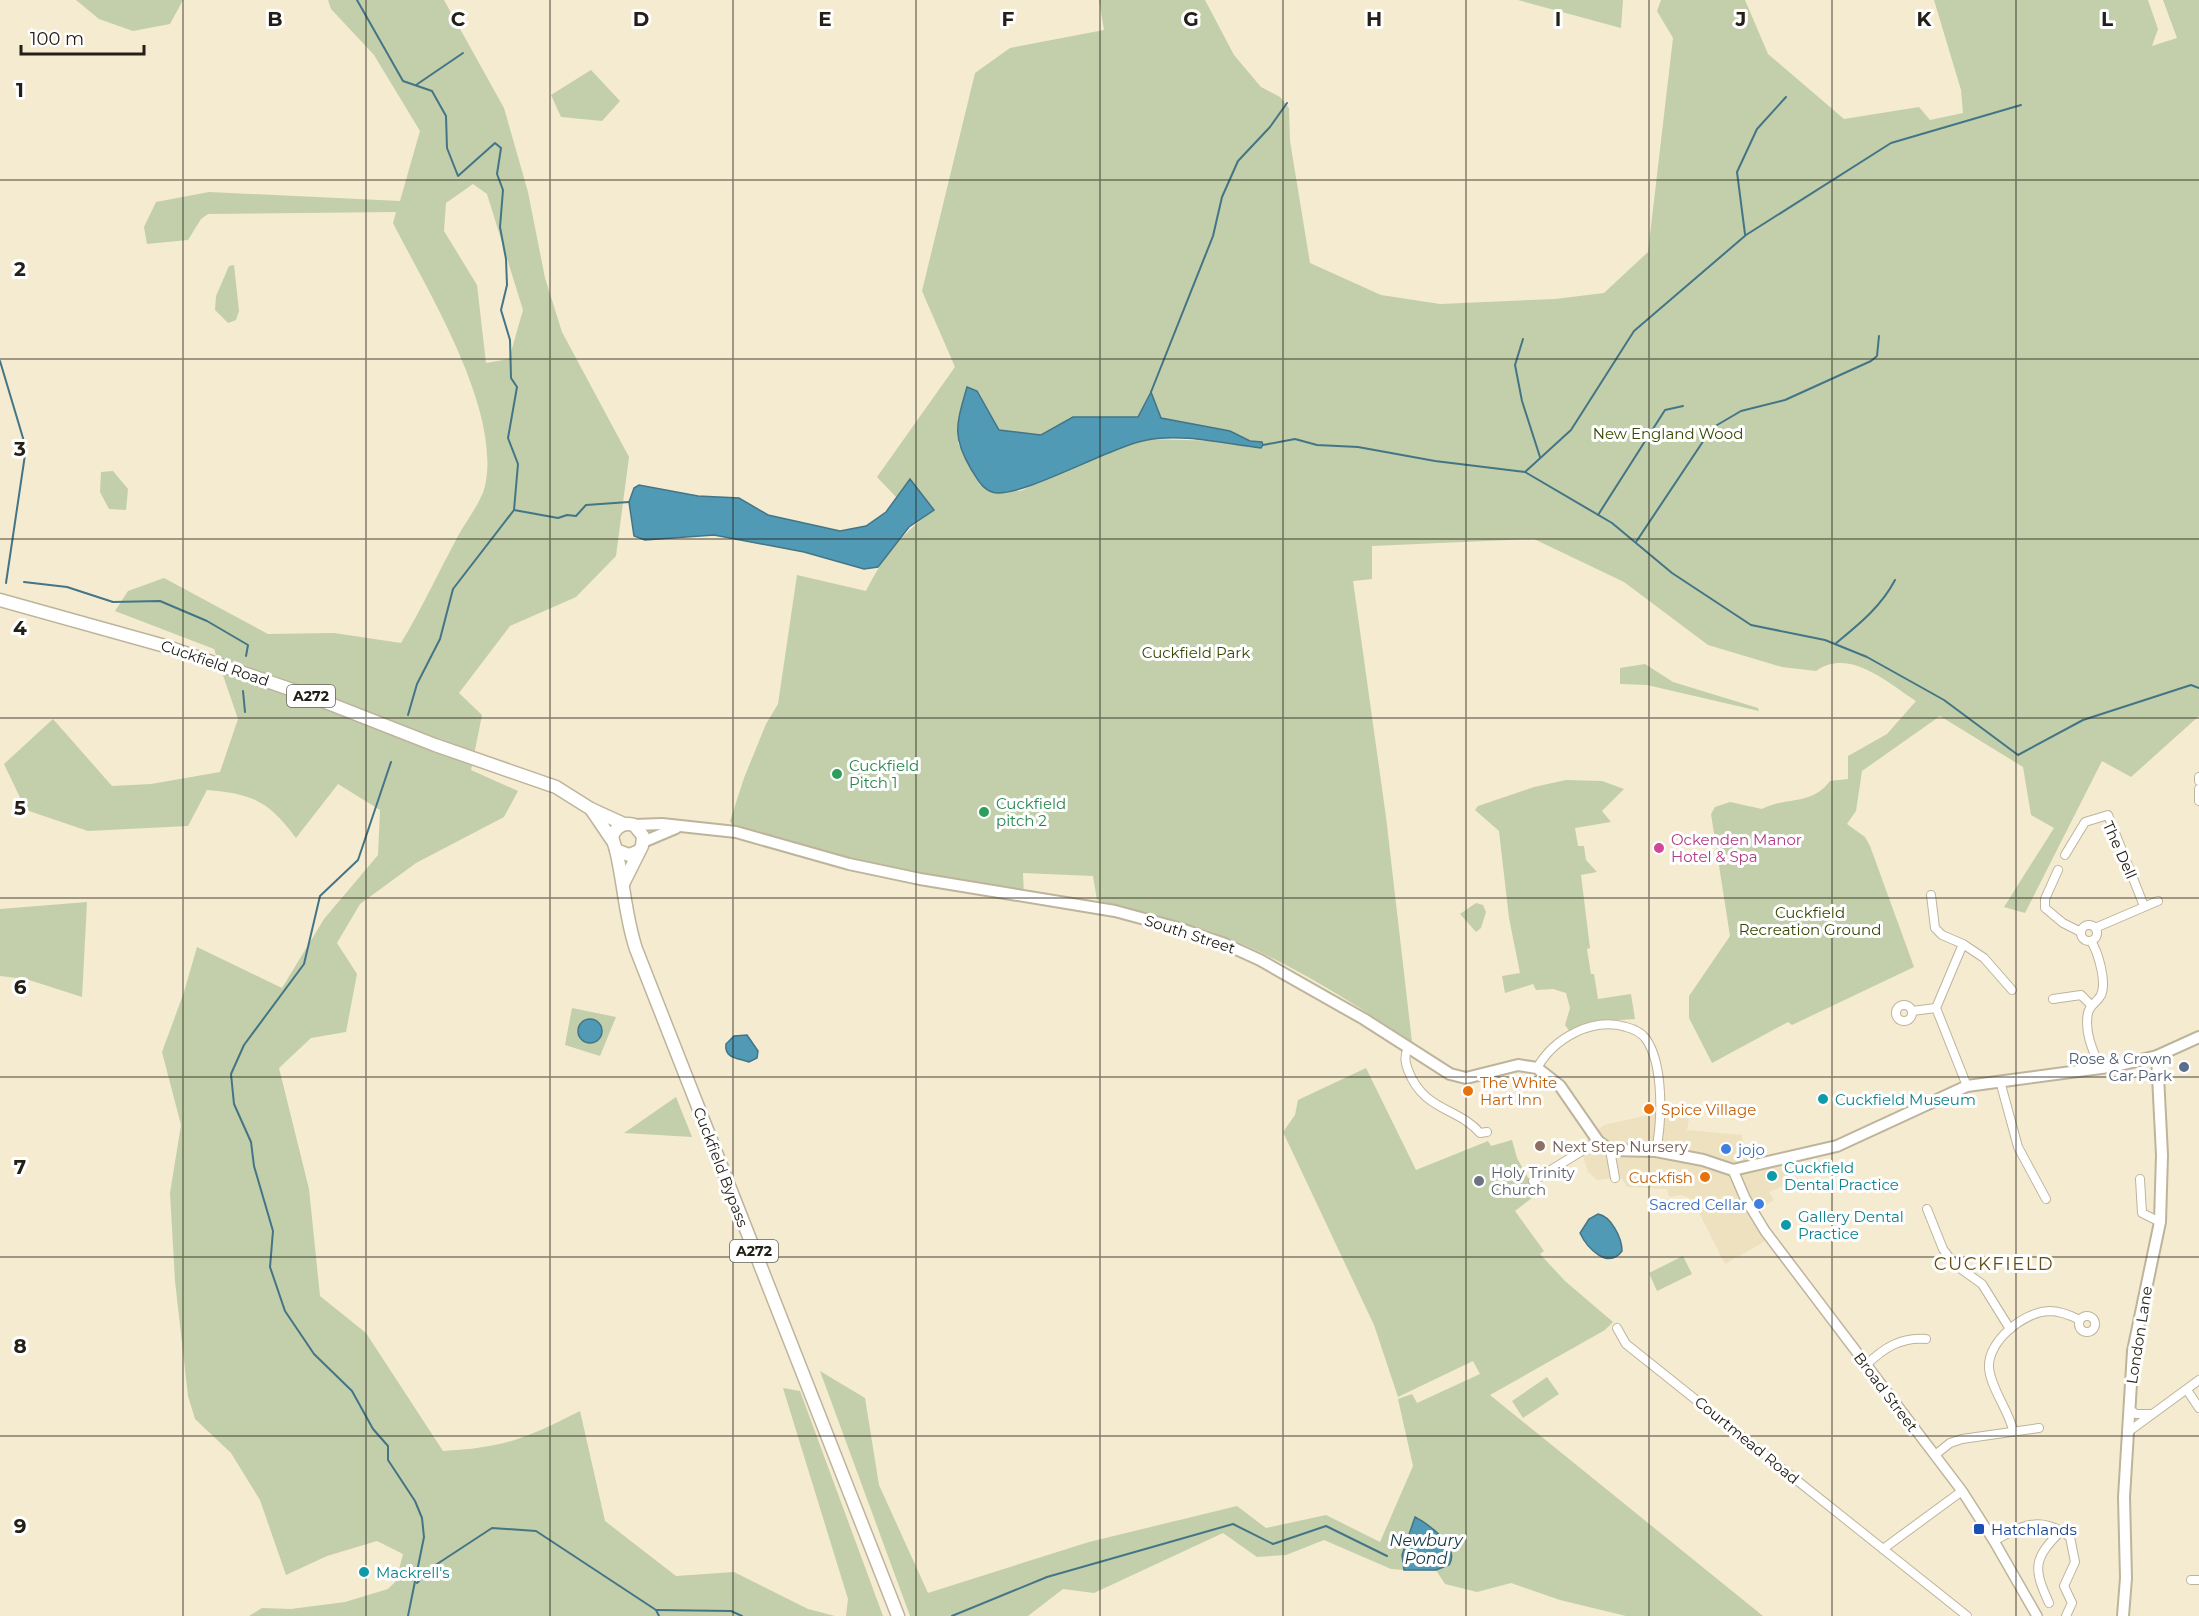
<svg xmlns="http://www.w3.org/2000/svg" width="2199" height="1616" font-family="Montserrat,sans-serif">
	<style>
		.built { fill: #eee1c0 }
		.green { fill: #c2cfaa; fill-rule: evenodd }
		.water { fill: #509ab6; stroke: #437586; stroke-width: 1.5 }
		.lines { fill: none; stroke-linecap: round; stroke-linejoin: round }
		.stream { stroke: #437586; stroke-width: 2 }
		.minor-casing { stroke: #beb49b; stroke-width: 10 }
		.tertiary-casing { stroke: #beb49b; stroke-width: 12 }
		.secondary-casing { stroke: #beb49b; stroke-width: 14 }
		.trunk-casing { stroke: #beb49b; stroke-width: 15 }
		.minor { stroke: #fff; stroke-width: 8 }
		.tertiary { stroke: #fff; stroke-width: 9 }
		.secondary { stroke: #fff; stroke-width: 10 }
		.trunk { stroke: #fff; stroke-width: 12 }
		.grid { fill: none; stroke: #242017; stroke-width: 1.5; stroke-opacity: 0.55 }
		.leisure-dot { fill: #2e9e5b; stroke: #fff; stroke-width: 2 }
		.hotel-dot { fill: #d1479c; stroke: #fff; stroke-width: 2 }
		.service-dot { fill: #5c6f8a; stroke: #fff; stroke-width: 2 }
		.food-dot { fill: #e8710a; stroke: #fff; stroke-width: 2 }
		.culture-dot { fill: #0f9aa8; stroke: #fff; stroke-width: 2 }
		.education-dot { fill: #8d6e63; stroke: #fff; stroke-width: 2 }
		.shop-dot { fill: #3f7fe0; stroke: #fff; stroke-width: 2 }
		.worship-dot { fill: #6b7280; stroke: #fff; stroke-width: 2 }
		.transit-dot { fill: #1a4fb4; stroke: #fff; stroke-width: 2 }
		.labels { text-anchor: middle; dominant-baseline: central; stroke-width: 6; stroke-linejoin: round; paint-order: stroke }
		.shield { fill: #fff; stroke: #66635d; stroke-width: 1.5 }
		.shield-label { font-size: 14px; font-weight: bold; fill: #242017 }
		.park-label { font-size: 15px; fill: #374801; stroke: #fff }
		.street-label { font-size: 15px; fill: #242017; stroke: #fff }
		.leisure-label { font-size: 15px; fill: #27864d; stroke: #fff; text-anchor: start }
		.hotel-label { font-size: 15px; fill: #b23c85; stroke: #fff; text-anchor: start }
		.service-label { font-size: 15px; fill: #4e5e75; stroke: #fff; text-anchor: end }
		.food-label { font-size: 15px; fill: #c56008; stroke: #fff; text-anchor: start }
		.culture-label { font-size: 15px; fill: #0d838f; stroke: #fff; text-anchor: start }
		.education-label { font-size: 15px; fill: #785e54; stroke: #fff; text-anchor: start }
		.shop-label { font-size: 15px; fill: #366cbe; stroke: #fff; text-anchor: start }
		.worship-label { font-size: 15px; fill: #5b616d; stroke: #fff; text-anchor: start }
		.transit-label { font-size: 15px; fill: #164399; stroke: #fff; text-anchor: start }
		.water-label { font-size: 16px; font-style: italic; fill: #113440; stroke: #fff }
		.quarter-label { font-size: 18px; letter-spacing: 1.5px; fill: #654d12; stroke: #fff }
		.grid-label { font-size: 20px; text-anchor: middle; font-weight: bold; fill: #242017; stroke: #fff; stroke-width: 6; stroke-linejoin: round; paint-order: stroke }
	</style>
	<rect width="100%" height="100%" fill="#f5ebd1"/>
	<path class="built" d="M1661 1112 1689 1119 1687 1130 1742 1135 1747 1167 1783 1160 1791 1183 1769 1192 1774 1200 1753 1213 1770 1236 1762 1243 1725 1264 1692 1199 1680 1195 1669 1197 1667 1189 1627 1187 1622 1179 1615 1178 1597 1180 1588 1172 1582 1153 1588 1137 1604 1125Z"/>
	<g class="green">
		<path d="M76 0H183L170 24 133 31 99 19Z"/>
		<path d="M328 0H444L504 108 528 192 545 278 562 332 629 457 616 556 576 597 510 626 459 693 482 715 471 770 518 791 504 817 416 863 360 904 337 943 357 974 346 1032 311 1038 279 1068 309 1189 320 1296 366 1333 443 1451C504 1448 527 1438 580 1411L605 1521 676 1576 734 1572 808 1609 835 1616H249L262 1608 291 1609 345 1602 388 1589 396 1581 403 1554 377 1541 327 1556 286 1575 260 1500 231 1453 195 1419 188 1396 175 1281 170 1193 181 1125 162 1052 184 992 197 947 282 988 324 919 378 855 380 810 338 784 296 838C268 800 252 794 207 790L188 826 88 831 26 810 4 764 53 719 112 786 151 784 220 772 238 719 214 649 115 611 128 591 164 578 268 634 334 633 401 643C422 608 438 573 457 538 465 522 481 503 485 486 502 410 427 290 393 223L396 212 208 214 201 219 188 240 147 244 144 227 156 202 209 192 400 201 420 131 374 55 331 9ZM473 184 487 194 523 310 509 359 486 363 477 285 444 231 446 203Z"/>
		<path d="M1099 0H1205L1234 55 1261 87 1280 97 1289 108 1290 141 1310 263 1381 295 1440 304 1555 299 1604 293 1648 252 1673 38 1657 11 1661 0H1745L1768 54 1844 119 1919 107 1930 120 1963 113 1961 90 1934 0H2148L2158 29 2152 46 2177 38 2163 0H2199V716L2131 777 2102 761 2025 913 2004 907 2054 828 2031 815 2023 767 1940 716 1862 771 1856 811 1847 824 1865 837 1870 846 1914 967 1792 1025 1788 1022 1712 1063 1689 1018V996L1730 936 1711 814 1715 807 1730 802 1762 809C1788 796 1811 806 1830 781L1848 779V756L1887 734 1916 701C1888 683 1849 647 1816 671L1782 667 1708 645 1624 582 1534 539 1372 546V579L1353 581 1386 817 1412 1042C1353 1003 1291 963 1225 937 1183 920 1139 914 1097 900L1093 876 1023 873 1024 896 920 879 736 832 730 821 744 778 766 724 778 704 797 575 866 591C883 557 903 532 934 510L909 480 896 497 877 477 955 367 922 291 975 73 1010 48 1104 30ZM977 391 999 430 1041 435 1073 417H1139L1230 431 1250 441 1262 442 1147 439 1078 463 1021 491 980 485 958 443Z"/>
		<path d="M1518 0H1623L1621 28Z"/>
		<path d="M591 70 620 101 602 121 561 117 551 95Z"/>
		<path d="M234 265 239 311 236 320 228 323 215 310 216 296 229 266Z"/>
		<path d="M113 471 128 489 126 510 109 509 100 492 101 472Z"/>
		<path d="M1645 664 1673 682 1758 708 1759 711 1647 685 1620 684V668Z"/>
		<path d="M1566 780 1602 781 1624 789 1602 811 1611 822 1575 828 1578 846H1584L1586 860 1597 872 1581 875 1590 948 1587 949 1591 974H1594L1598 999 1631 994 1635 1019 1589 1022 1570 1032 1565 1025 1570 1008 1566 993 1553 989 1536 990 1533 984 1505 993 1502 976 1520 973 1509 918 1499 831 1475 810 1478 806 1534 787Z"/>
		<path d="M87 902 82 997 26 979 0 976V909Z"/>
		<path d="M1476 903 1483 905 1486 912 1481 928 1476 932 1460 914Z"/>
		<path d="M572 1008 616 1017 600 1056 565 1045Z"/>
		<path d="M1366 1068 1416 1170 1488 1141 1491 1146 1512 1140 1517 1158 1537 1194 1515 1211 1544 1251 1540 1254 1565 1281 1613 1322 1605 1330 1490 1395 1763 1616H1626L1560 1600 1511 1583 1477 1592 1445 1584 1436 1570 1446 1567 1441 1535 1416 1517 1402 1555 1404 1570 1391 1569 1324 1540 1286 1555 1257 1557 1223 1533 1094 1593 1063 1589 1028 1616H910L820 1371 865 1398 879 1485 928 1593 1089 1542 1237 1506 1266 1528 1326 1515 1380 1542 1413 1466 1398 1399 1412 1394 1417 1403 1480 1374 1473 1361 1398 1397 1374 1325 1283 1132 1295 1115 1298 1100Z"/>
		<path d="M676 1097 692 1137 624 1133Z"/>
		<path d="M1683 1256 1692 1274 1657 1291 1649 1273Z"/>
		<path d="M1547 1377 1559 1394 1523 1418 1512 1401Z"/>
		<path d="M783 1388 800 1391 883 1616H846L848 1599Z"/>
	</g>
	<g class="water">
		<path d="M967 387 977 391 999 430 1041 435 1073 417H1138L1151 392 1161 418 1230 431 1250 441 1262 442 1263 445 1261 448C1225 444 1183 433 1147 440 1111 446 1016 501 992 492 981 488 977 478 971 469 951 435 957 423 967 387Z"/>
		<path d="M910 479 934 510 909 527 878 567 864 569 804 552 714 535 645 540 634 536 629 502 634 488 639 485 698 496 739 498 768 515 840 531 866 526 886 512Z"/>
		<circle cx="590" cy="1031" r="12"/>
		<path d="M747 1035 758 1051 757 1058 749 1062C739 1058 724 1059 726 1044L734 1036Z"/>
		<path d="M1598 1214C1611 1216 1622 1238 1622 1251 1608 1270 1587 1248 1580 1233L1589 1219Z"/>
		<path d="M1415 1517C1428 1524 1461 1547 1449 1565L1436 1570H1404L1402 1555Z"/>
	</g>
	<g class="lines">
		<g class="stream">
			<path d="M357 0 403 81 432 91 446 116 447 148 458 176 495 143 501 148 497 174 503 190 500 227 506 259 507 285 501 310 510 340 511 378 517 387 508 438 518 464 514 510 453 589 440 639 417 684 408 715"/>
			<path d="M416 85 463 53"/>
			<path d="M1745 234 1737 172 1757 129 1786 97"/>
			<path d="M1523 339 1515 365 1522 401 1540 457"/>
			<path d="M0 361 26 448 6 583"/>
			<path d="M1151 392 1213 236 1222 197 1238 161 1270 127 1287 103"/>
			<path d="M1263 445 1295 439 1317 445 1358 447 1435 461 1525 472 1612 523 1672 573 1751 625 1825 640 1867 657 1944 700 2018 755 2083 720 2191 685 2199 688"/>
			<path d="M1525 472 1571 430 1634 331 1746 235 1891 143 2021 105"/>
			<path d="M514 510 558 518 567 515 576 516 586 505 629 502"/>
			<path d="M1598 515 1665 410 1683 406"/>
			<path d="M1636 542 1712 428 1741 411 1785 400 1871 361 1877 356 1879 336"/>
			<path d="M24 582 67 587 113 602 160 601 207 621 248 645 246 656"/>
			<path d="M1835 644C1858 625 1881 607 1895 580"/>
			<path d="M243 691 245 712"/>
			<path d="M391 762 358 860 320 896 304 964 244 1045 231 1074 234 1104 251 1142 254 1166 273 1231 270 1267 285 1311 314 1354 352 1391 373 1429 388 1446V1460L415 1501 422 1518 424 1537 408 1616"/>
			<path d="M417 1583 431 1568 492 1528 536 1531 656 1610 659 1616"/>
			<path d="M656 1610 731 1611 742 1616"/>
			<path d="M952 1616 1047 1577 1233 1524 1273 1544 1326 1526 1387 1556"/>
		</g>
		<g class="minor-casing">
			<g id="minor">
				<path d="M2199 777V781"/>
				<path d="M2199 789V801"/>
				<path d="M2065 855 2085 822 2108 815 2144 906"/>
				<path d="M2058 870 2045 899V908L2063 923 2081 932"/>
				<path d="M1931 895 1935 928 1942 935 1963 944 1984 958 2012 990"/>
				<circle cx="2089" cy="933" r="8"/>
				<path d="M2095 928 2158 901"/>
				<path d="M2091 941C2098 952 2107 982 2101 995 2097 1003 2090 1004 2088 1013 2084 1032 2093 1051 2100 1067"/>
				<path d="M1963 944 1936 1008 1967 1086"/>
				<path d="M2053 999 2081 995 2091 1005"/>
				<circle cx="1904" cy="1013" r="8"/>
				<path d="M1912 1011 1936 1008"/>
				<path d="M1408 1048C1404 1056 1405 1062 1408 1070 1424 1112 1458 1107 1480 1133L1487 1132"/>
				<path d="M1537 1068C1554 1038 1592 1017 1626 1027 1634 1029 1641 1032 1646 1039 1664 1065 1662 1121 1656 1151"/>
				<path d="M2000 1081 2018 1147 2046 1199"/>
				<path d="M1610 1150 1615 1178"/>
				<path d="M2140 1179 2142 1213 2160 1222"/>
				<path d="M1533 1181 1598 1141"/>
				<path d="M1927 1209 1943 1249 1954 1264 1982 1284 2010 1329"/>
				<circle cx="2087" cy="1324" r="8"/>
				<path d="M1617 1328 1626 1344 1967 1616"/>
				<path d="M1866 1365C1884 1348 1900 1337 1926 1339"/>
				<path d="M2187 1390 2199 1408"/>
				<path d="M2129 1409 2136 1414H2151"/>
				<path d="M2013 1430C2008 1409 1991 1389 1989 1368 1987 1342 2023 1312 2049 1311 2060 1311 2070 1315 2080 1320"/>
				<path d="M2128 1432 2199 1380"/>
				<path d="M1935 1455 1950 1443 1962 1439 2039 1428"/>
				<path d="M1994 1541C2022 1525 2041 1515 2070 1537L2075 1562 2064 1586 2072 1603 2066 1616"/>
				<path d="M1883 1549 1962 1491"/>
				<path d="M2191 1580H2199"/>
				<path d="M2049 1603C2033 1568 2033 1559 2061 1531"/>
			</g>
		</g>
		<g class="tertiary-casing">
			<path id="tertiary" d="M1733 1170 1745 1198 1765 1231 1962 1491 1994 1541 2037 1616"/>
		</g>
		<g class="secondary-casing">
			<g id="secondary">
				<path d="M634 825 662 824 736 832 849 864 920 879 1115 911 1178 928 1225 944 1260 960 1364 1019 1450 1074 1466 1078 1518 1065 1537 1068 1560 1086 1598 1141 1610 1150 1656 1151 1703 1160 1733 1170 1837 1146 1967 1086 2116 1066 2157 1056 2199 1037"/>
				<path d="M643 842 676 828"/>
				<path d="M2123 1616 2126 1578 2124 1497 2133 1351 2160 1222 2162 1155 2157 1056"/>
			</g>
		</g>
		<g class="trunk-casing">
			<g id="trunk">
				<path d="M0 600 165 646 310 696 435 745 556 787 591 809 624 824"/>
				<path d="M591 809 612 840"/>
				<path d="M616 850C624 883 625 916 636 949L898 1616"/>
				<path d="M624 882 642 846 643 836 634 825C624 822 616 826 612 837L616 850 629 855 639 851"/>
			</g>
		</g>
		<use href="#minor" class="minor"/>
		<use href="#tertiary" class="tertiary"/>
		<use href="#secondary" class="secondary"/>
		<use href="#trunk" class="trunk"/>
	</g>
	<path class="grid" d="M183 0V1616M366 0V1616M550 0V1616M733 0V1616M916 0V1616M1100 0V1616M1283 0V1616M1466 0V1616M1649 0V1616M1832 0V1616M2016 0V1616M0 180H2199M0 359H2199M0 539H2199M0 718H2199M0 898H2199M0 1077H2199M0 1257H2199M0 1436H2199"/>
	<g class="leisure-dot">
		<circle cx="837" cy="774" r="6"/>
		<circle cx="984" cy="812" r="6"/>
	</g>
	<circle class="hotel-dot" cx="1659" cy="848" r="6"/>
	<circle class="service-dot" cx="2184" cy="1067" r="6"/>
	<g class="food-dot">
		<circle cx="1468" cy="1091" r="6"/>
		<circle cx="1649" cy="1109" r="6"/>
		<circle cx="1705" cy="1177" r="6"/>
	</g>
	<g class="culture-dot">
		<circle cx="1823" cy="1099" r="6"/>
		<circle cx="1772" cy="1176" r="6"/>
		<circle cx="1786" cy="1225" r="6"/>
		<circle cx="364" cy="1572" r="6"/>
	</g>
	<circle class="education-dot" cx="1540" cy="1146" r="6"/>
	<g class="shop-dot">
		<circle cx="1726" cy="1149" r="6"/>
		<circle cx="1759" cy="1204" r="6"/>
	</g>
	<circle class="worship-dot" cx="1479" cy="1181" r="6"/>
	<rect class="transit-dot" x="1973" y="1523" width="12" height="12" rx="3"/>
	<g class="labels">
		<g class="shield">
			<rect x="287" y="685" width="48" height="22" rx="4.5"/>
			<rect x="730" y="1240" width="48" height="22" rx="4.5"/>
		</g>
		<g class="shield-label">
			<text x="311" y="696">A272</text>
			<text x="754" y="1251">A272</text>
		</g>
		<g class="park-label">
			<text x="1668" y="433">New England Wood</text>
			<text x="1196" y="652">Cuckfield Park</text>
			<text x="1810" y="912">Cuckfield<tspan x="1810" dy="17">Recreation Ground</tspan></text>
		</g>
		<g class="street-label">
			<text transform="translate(215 663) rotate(19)">Cuckfield Road</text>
			<text transform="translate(2120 850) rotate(66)">The Dell</text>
			<text transform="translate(1190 934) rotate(18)">South Street</text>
			<text transform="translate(721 1167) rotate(69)">Cuckfield Bypass</text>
			<text transform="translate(2139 1335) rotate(-81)">London Lane</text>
			<text transform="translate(1886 1392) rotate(53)">Broad Street</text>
			<text transform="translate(1747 1440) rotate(39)">Courtmead Road</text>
		</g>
		<g class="leisure-label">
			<text x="849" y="765">Cuckfield<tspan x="849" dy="17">Pitch 1</tspan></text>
			<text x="996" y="803">Cuckfield<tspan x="996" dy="17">pitch 2</tspan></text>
		</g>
		<g class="hotel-label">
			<text x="1671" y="839">Ockenden Manor<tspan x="1671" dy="17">Hotel &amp; Spa</tspan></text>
		</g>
		<g class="service-label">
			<text x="2172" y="1058">Rose &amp; Crown<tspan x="2172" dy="17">Car Park</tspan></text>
		</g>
		<g class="food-label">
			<text x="1480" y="1082">The White<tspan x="1480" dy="17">Hart Inn</tspan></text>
			<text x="1661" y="1109">Spice Village</text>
			<text x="1693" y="1177" text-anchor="end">Cuckfish</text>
		</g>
		<g class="culture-label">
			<text x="1835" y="1099">Cuckfield Museum</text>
			<text x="1784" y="1167">Cuckfield<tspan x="1784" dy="17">Dental Practice</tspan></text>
			<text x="1798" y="1216">Gallery Dental<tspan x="1798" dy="17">Practice</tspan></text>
			<text x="376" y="1572">Mackrell's</text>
		</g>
		<g class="education-label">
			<text x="1552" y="1146">Next Step Nursery</text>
		</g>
		<g class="shop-label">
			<text x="1738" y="1149">jojo</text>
			<text x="1747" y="1204" text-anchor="end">Sacred Cellar</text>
		</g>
		<g class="worship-label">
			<text x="1491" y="1172">Holy Trinity<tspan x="1491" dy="17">Church</tspan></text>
		</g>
		<g class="transit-label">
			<text x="1991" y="1529">Hatchlands</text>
		</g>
		<g class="water-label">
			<text x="1426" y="1540">Newbury<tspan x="1426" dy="18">Pond</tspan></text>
		</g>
		<g class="quarter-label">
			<text x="1994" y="1264">CUCKFIELD</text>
		</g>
	</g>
	<g class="grid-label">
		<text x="275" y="26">B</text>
		<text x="458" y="26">C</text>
		<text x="641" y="26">D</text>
		<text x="825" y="26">E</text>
		<text x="1008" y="26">F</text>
		<text x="1191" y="26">G</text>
		<text x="1374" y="26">H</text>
		<text x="1558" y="26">I</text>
		<text x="1741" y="26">J</text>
		<text x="1924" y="26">K</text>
		<text x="2107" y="26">L</text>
		<text x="20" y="97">1</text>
		<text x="20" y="276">2</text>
		<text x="20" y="456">3</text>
		<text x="20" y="635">4</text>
		<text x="20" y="815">5</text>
		<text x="20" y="994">6</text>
		<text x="20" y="1174">7</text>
		<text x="20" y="1353">8</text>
		<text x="20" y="1533">9</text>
	</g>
	<path d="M21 45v9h123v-9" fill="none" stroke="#242017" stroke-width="3"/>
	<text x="30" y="45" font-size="18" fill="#242017" stroke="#ffffff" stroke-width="4.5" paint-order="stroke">100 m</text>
</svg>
